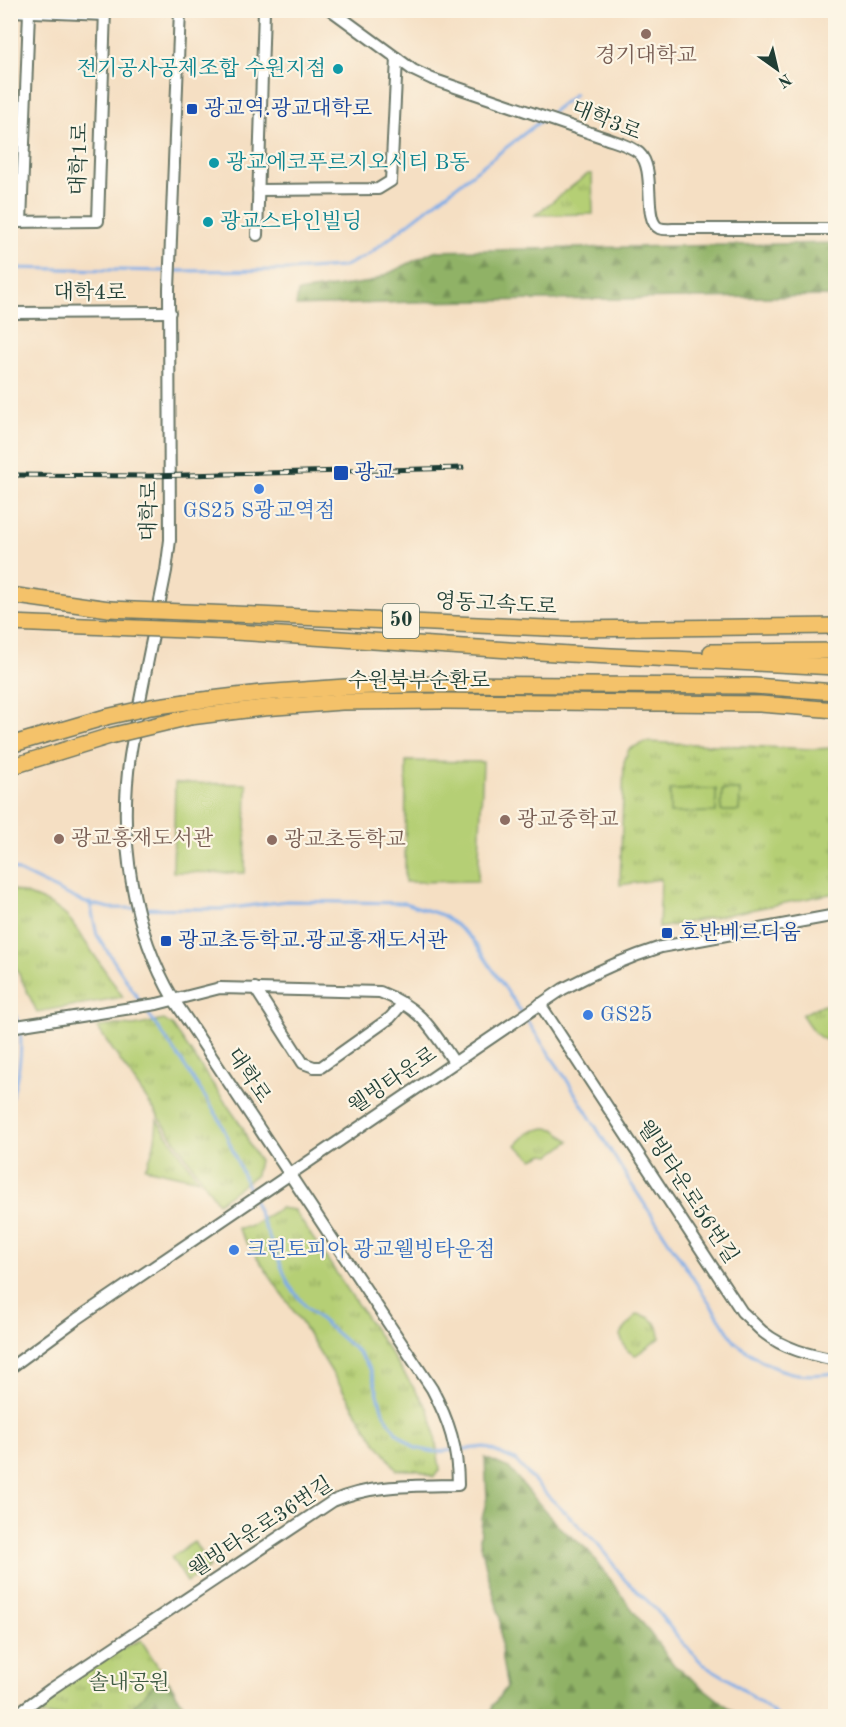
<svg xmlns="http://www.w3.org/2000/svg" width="846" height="1727" font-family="'Old Standard TT','Noto Serif KR',serif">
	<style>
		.grass { fill: url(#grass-tufts); stroke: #6a8654; stroke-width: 1.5 }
		.forest { fill: url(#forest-firs); stroke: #58784d; stroke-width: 1.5 }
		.pitch { fill: #b5cf75; stroke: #6a8654; stroke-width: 1.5 }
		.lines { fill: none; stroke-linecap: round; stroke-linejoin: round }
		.stream { stroke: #7dace7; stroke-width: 3 }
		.minor-casing { stroke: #6a7666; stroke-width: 14 }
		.highway-casing { stroke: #6a7666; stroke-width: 18 }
		.minor { stroke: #fff; stroke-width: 10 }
		.highway { stroke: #f4c26a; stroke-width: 15 }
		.rail-casing { stroke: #1f3d34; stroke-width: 5 }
		.rail { stroke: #fcf5e5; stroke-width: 3; stroke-dasharray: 9; stroke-linecap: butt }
		.highway-bridge-casing { stroke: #6a7666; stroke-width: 18; stroke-linecap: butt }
		.highway-bridge { stroke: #f4c26a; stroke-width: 15 }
		.education-dot { fill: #8d6e63; stroke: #fcf5e5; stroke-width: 2 }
		.culture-dot { fill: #0f9aa8; stroke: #fcf5e5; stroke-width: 2 }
		.transit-dot { fill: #1a4fb4; stroke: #fcf5e5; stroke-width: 2 }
		.shop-dot { fill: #3f7fe0; stroke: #fcf5e5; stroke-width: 2 }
		.labels { text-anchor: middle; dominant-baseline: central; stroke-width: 4.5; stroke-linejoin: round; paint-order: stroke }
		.shield { fill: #fcf5e5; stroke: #617469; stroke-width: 1.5 }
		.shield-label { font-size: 20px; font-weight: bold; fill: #1f3d34 }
		.education-label { font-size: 21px; fill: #785e54; stroke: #fcf5e5; text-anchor: start }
		.culture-label { font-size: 21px; fill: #0d838f; stroke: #fcf5e5; text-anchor: start }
		.transit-label { font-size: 21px; fill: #164399; stroke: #fcf5e5; text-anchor: start }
		.street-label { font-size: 21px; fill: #1f3d34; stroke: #fcf5e5 }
		.shop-label { font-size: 21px; fill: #366cbe; stroke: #fcf5e5; text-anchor: start }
		.park-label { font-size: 21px; fill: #3d5a41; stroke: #fcf5e5 }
	</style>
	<defs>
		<pattern id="grass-tufts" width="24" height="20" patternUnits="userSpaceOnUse" patternTransform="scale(1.5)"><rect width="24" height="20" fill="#b5cf75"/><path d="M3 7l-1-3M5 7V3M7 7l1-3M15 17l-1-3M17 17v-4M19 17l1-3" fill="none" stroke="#93a961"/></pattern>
		<pattern id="forest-firs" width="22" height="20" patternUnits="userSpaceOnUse" patternTransform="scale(1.5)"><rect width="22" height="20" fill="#90b266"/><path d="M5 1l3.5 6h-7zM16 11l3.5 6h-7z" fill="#759255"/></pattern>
	</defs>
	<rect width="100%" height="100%" fill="#fcf5e5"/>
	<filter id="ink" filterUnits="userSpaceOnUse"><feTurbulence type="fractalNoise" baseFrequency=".0167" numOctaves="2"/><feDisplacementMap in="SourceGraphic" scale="12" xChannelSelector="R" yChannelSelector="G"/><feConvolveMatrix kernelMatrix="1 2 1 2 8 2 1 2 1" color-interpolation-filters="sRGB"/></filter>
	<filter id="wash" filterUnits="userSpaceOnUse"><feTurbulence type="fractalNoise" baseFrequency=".008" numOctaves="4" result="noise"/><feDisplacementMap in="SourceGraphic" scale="24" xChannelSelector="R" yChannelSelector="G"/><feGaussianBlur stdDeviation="1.35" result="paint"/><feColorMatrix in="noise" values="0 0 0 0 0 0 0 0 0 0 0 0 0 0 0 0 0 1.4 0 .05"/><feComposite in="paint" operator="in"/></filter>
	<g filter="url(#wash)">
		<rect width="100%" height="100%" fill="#f5dfc3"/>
		<g class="grass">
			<path d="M588 174H592L593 214 535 215Z"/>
			<path d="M645 742 812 749 835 748V893L659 928 661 879 620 885 624 762 629 749Z"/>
			<path d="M11 889C34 897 54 902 71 921L123 997 37 1012 16 968 11 953Z"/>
			<path d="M825 1005 835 1007V1042C818 1041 811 1029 802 1015L817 1007Z"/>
			<path d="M164 1020 173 1026 243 1128 250 1146 259 1160 256 1175 218 1203 97 1027 117 1025 134 1026Z"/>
			<path d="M157 1120 199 1180 145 1168C154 1153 156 1137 157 1120Z"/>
			<path d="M545 1128 555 1129 570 1141 551 1155 544 1154 533 1159 516 1145 529 1132Z"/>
			<path d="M280 1208 294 1210 428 1409 433 1423 440 1469 434 1477 417 1470H397L370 1434 299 1319 237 1228 249 1227Z"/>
			<path d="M637 1314C651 1316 660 1323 660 1338L636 1355C625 1352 623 1344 620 1335Z"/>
			<path d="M194 1542 210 1567 187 1582 171 1557Z"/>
			<path d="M141 1640 190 1716H28C37 1704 52 1696 64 1687 89 1669 112 1651 141 1640Z"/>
		</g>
		<g class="forest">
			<path d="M835 243V298L830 296 412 302 296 306 298 292 371 282 434 251Z"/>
			<path d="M485 1458 509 1468 558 1526 587 1549 674 1665 739 1716H490L493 1705 507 1687 502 1660 500 1618 486 1567 480 1540 482 1519 487 1498Z"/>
			<path d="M169 1682 190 1716H125L155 1683Z"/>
		</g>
		<g class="pitch">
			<path d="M406 761 483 762 478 881 405 882Z"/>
			<path d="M175 783 247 784 245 873 173 872Z"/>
			<path d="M716 789V812L670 813V790Z"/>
			<path d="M722 790H740L739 811H721Z"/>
		</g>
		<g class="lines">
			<g class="stream">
				<path d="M548 115 575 94"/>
				<path d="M10 268 167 271"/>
				<path d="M173 271 290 270 343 267 369 254 543 119"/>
				<path d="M10 867 83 902 110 908 223 909 287 901 405 903 442 915 457 926 472 939 565 1077 628 1179 735 1342C754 1357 773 1370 797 1374 809 1376 823 1374 836 1373"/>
				<path d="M90 903 97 935 141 1003"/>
				<path d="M10 1002 18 1022"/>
				<path d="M145 1009 181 1060 220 1120 289 1285 306 1307 358 1352 371 1370 383 1412 396 1432 415 1448 435 1452 485 1447 515 1460 549 1497 598 1544 625 1580 654 1607 681 1641 703 1664 730 1680 778 1716"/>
				<path d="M10 1103C18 1077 23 1054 20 1028"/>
			</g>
		</g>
	</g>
	<g filter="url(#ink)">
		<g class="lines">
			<g class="minor-casing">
				<g id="minor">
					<path d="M331 10 413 70 432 79 605 138C616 142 630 145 639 153 657 169 642 220 659 228 664 230 672 229 677 229H836"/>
					<path d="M10 11 105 15"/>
					<path d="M258 190 378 189 391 181 397 58"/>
					<path d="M10 222 98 221 105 10"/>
					<path d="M21 222 29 12"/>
					<path d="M257 235 264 10"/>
					<path d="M10 313 170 312"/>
					<path d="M255 988 303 1063 314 1067H321L390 1018 403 1003"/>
					<path d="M540 1004 742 1312C749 1318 756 1326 763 1332 784 1349 810 1355 836 1360"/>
					<path d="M10 1027 157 1004 220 988 380 992C421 1008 431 1028 454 1062"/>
					<path d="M10 1368 77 1319 563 989C595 972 626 958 661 947L836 915"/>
					<path d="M18 1716 25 1708 51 1689 333 1501C373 1484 415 1486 458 1485 458 1448 449 1421 432 1389L174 1000C132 929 118 838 130 756 140 694 154 632 166 571L170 540 169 289 180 10"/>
				</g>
			</g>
			<g class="highway-casing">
				<g id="highway">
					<path d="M10 595 109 609"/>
					<path d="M233 614 569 629 836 626"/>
					<path d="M10 623 110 627"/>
					<path d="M235 632 570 654 836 667"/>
					<path d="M711 652 836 651"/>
					<path d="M186 702 261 693 345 687 432 684 754 686 836 692"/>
					<path d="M190 717 263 708 342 702 442 701 760 704 836 710"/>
					<path d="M10 745 106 717"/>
					<path d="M10 767 110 736"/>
				</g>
			</g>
			<use href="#minor" class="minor"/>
			<use href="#highway" class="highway"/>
			<g class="rail-casing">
				<path id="rail" d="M10 475 149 476 462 468"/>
			</g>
			<use href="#rail" class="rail"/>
			<g class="highway-bridge-casing">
				<g id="highway-bridge">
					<path d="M109 609 233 614"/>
					<path d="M110 627 235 632"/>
					<path d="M106 717 151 707 186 702"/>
					<path d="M110 736 190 717"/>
				</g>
			</g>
			<use href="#highway-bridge" class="highway-bridge"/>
		</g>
	</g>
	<g class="education-dot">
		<circle cx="646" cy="34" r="6"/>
		<circle cx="505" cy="820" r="6"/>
		<circle cx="59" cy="839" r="6"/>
		<circle cx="272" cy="840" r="6"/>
	</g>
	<g class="culture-dot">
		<circle cx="338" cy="69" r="6"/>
		<circle cx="214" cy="163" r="6"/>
		<circle cx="208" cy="222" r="6"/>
	</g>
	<g class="transit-dot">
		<rect x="186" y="103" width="12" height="12" rx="3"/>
		<rect x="333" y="465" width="16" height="16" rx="3"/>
		<rect x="661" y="927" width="12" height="12" rx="3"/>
		<rect x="160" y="935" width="12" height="12" rx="3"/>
	</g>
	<g class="shop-dot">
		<circle cx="259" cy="489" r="6"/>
		<circle cx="588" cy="1015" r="6"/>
		<circle cx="234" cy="1250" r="6"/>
	</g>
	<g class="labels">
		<rect class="shield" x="383" y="604" width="36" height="34" rx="4.5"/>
		<g class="shield-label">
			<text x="401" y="621">50</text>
		</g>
		<g class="education-label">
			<text x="646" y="56" text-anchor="middle">경기대학교</text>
			<text x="517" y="820">광교중학교</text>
			<text x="71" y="839">광교홍재도서관</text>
			<text x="284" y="840">광교초등학교</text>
		</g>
		<g class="culture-label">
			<text x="326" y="69" text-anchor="end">전기공사공제조합 수원지점</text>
			<text x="226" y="163">광교에코푸르지오시티 B동</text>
			<text x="220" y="222">광교스타인빌딩</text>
		</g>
		<g class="transit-label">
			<text x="204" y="109">광교역.광교대학로</text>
			<text x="354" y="473">광교</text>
			<text x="679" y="933">호반베르디움</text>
			<text x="178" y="941">광교초등학교.광교홍재도서관</text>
		</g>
		<g class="street-label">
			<text transform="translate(606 121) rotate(22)">대학3로</text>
			<text transform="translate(80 159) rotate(-88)">대학1로</text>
			<text x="90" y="293">대학4로</text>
			<text transform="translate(150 511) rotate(-89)">대학로</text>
			<text transform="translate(496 605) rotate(3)">영동고속도로</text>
			<text x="419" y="681">수원북부순환로</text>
			<text transform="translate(248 1076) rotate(56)">대학로</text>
			<text transform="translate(393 1081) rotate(-34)">웰빙타운로</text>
			<text transform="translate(687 1192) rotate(57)">웰빙타운로56번길</text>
			<text transform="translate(261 1528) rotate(-33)">웰빙타운로36번길</text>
		</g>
		<g class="shop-label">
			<text x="259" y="511" text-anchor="middle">GS25 S광교역점</text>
			<text x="600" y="1015">GS25</text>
			<text x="246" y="1250">크린토피아 광교웰빙타운점</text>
		</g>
		<g class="park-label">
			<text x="129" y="1683">솔내공원</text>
		</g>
	</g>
	<rect width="846" height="1727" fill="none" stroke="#fcf5e5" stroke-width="36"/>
	<g transform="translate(777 69) rotate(146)" stroke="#fcf5e5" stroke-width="4.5" paint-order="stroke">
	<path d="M0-4.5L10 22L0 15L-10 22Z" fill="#1f3d34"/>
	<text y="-9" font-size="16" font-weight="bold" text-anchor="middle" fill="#1f3d34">N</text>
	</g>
</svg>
